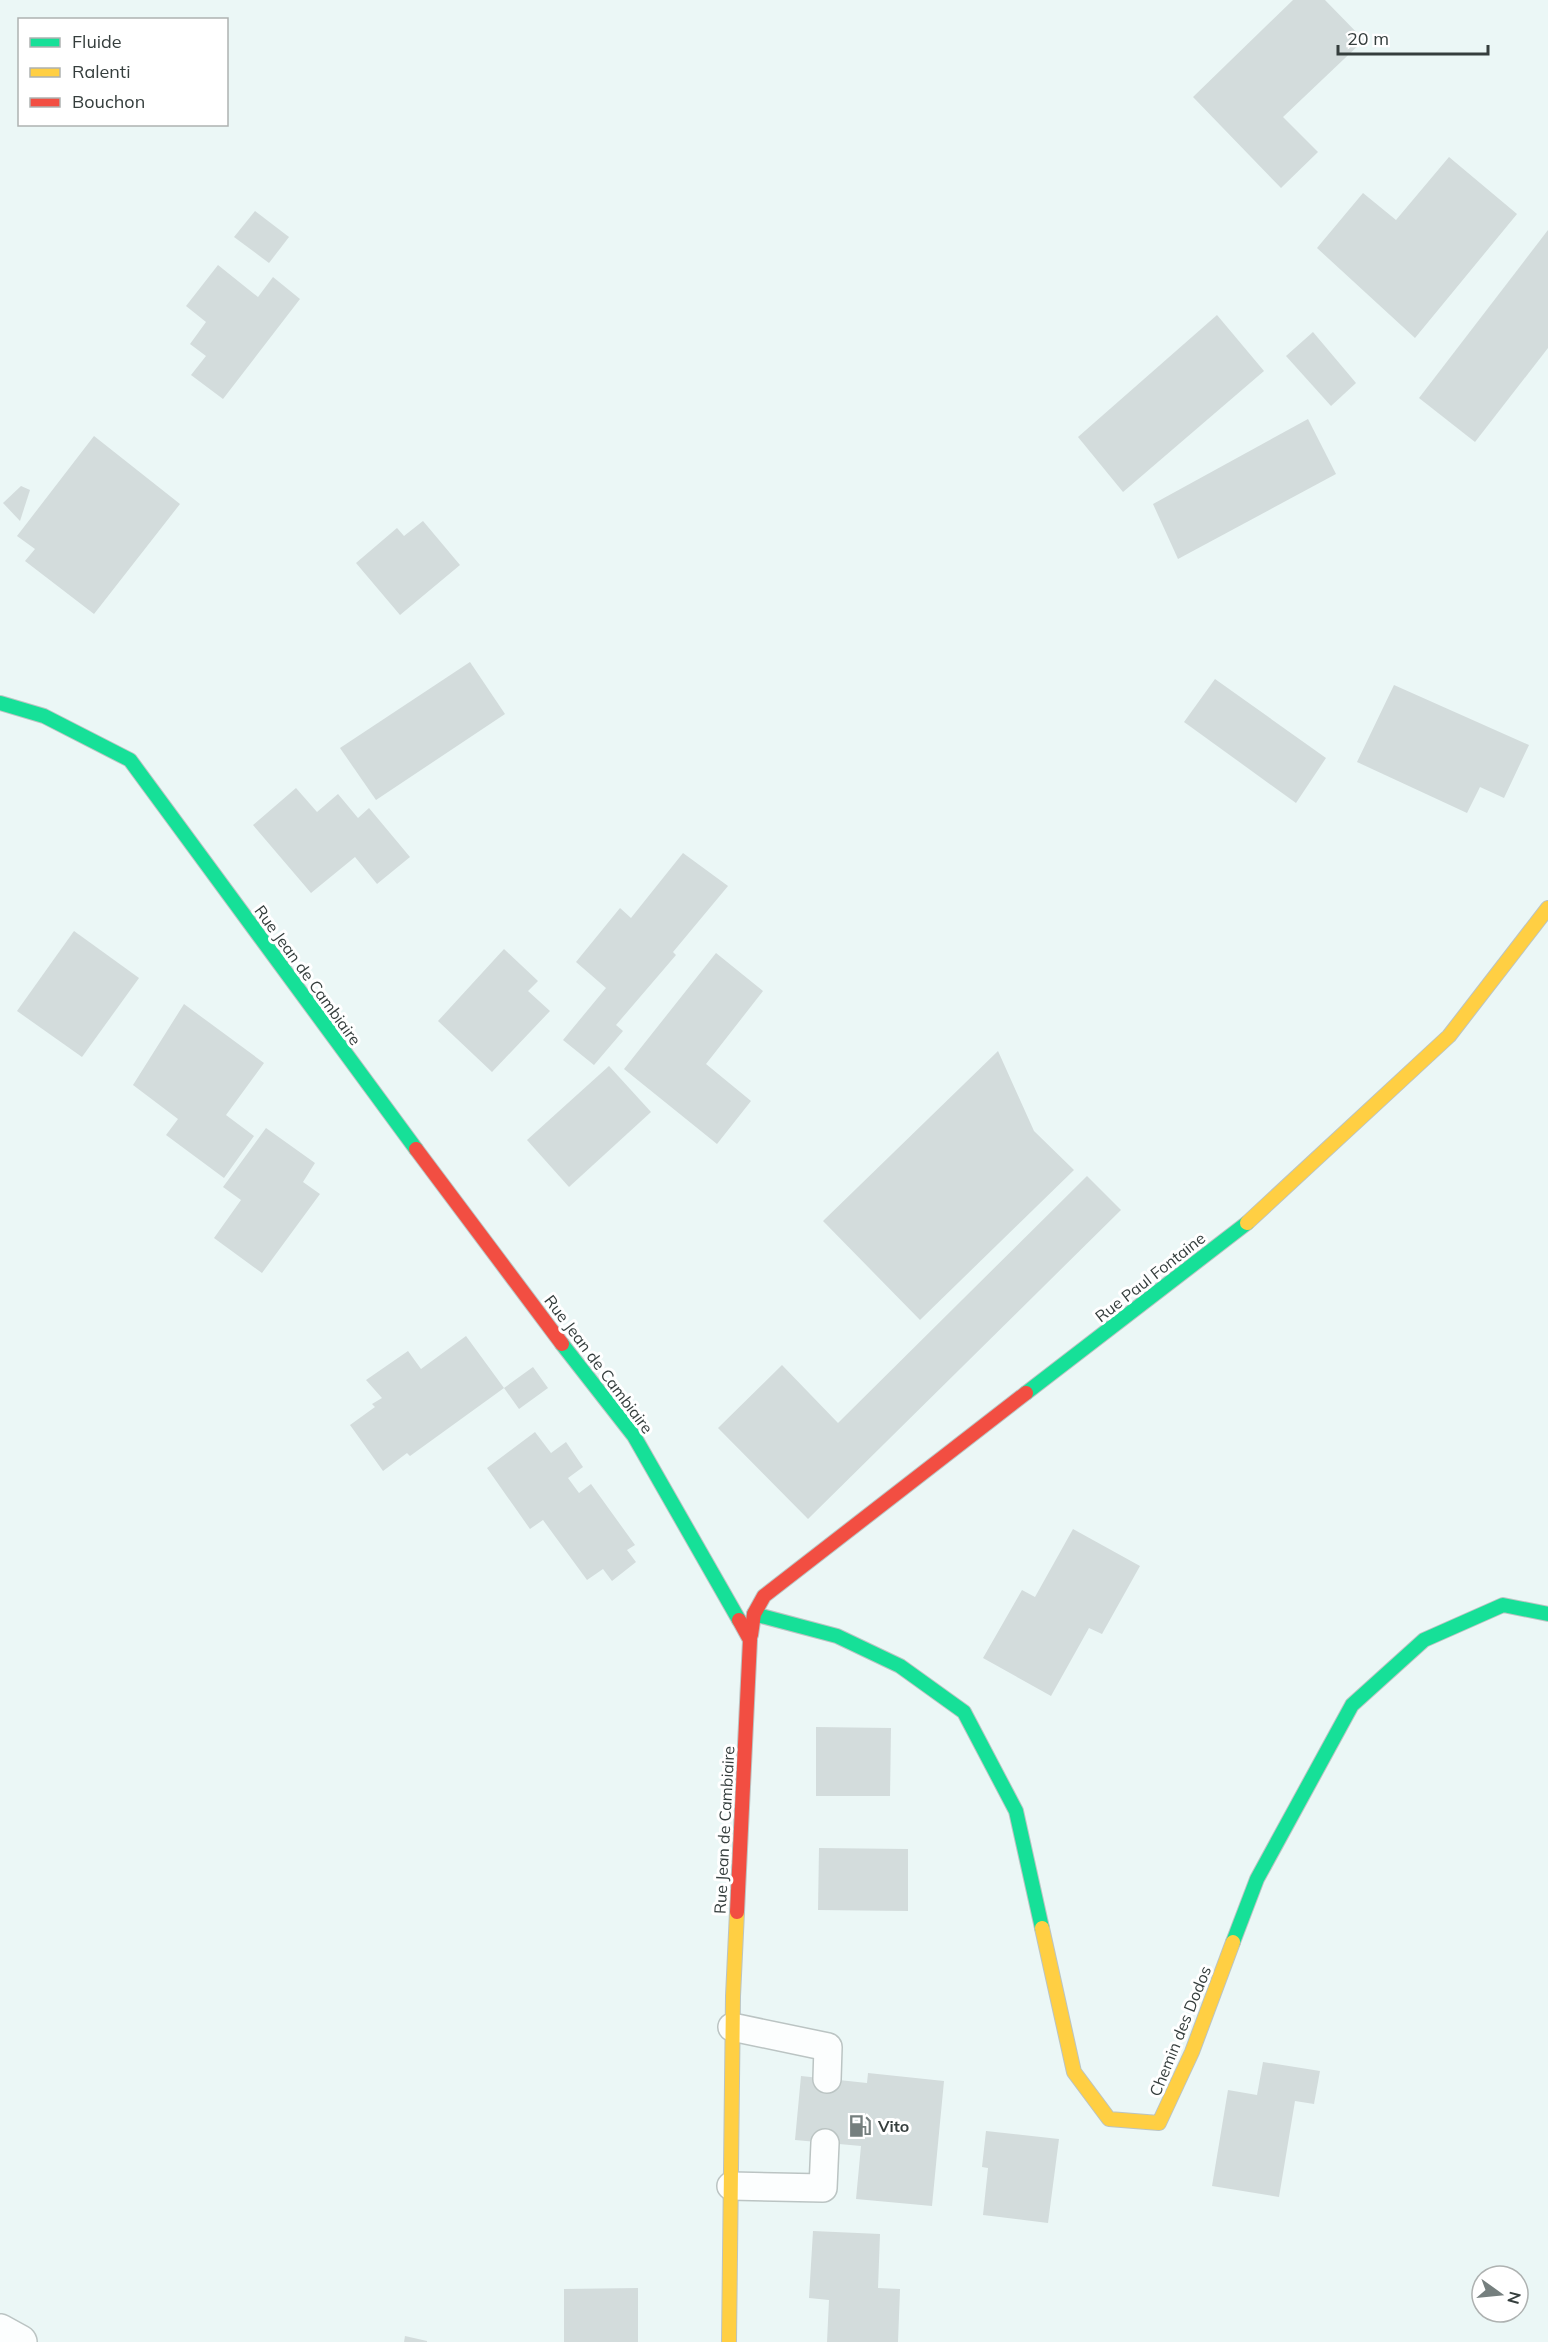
<svg xmlns="http://www.w3.org/2000/svg" width="1548" height="2342" font-family="Mulish,sans-serif">
<style>
.building{fill:#d3dcdc}
.lines{fill:none;stroke-linecap:round;stroke-linejoin:round}
.lane-casing{stroke:#bbc4c3;stroke-width:30}
.street-casing{stroke:#bbc4c3;stroke-width:36}
.fast-casing{stroke:#bbc4c3;stroke-width:16}
.slow-casing{stroke:#bbc4c3;stroke-width:16}
.jam-casing{stroke:#bbc4c3;stroke-width:16}
.lane{stroke:#fcfefe;stroke-width:27}
.street{stroke:#fcfefe;stroke-width:33}
.fast{stroke:#16e098;stroke-width:14}
.slow{stroke:#ffcf43;stroke-width:14}
.jam{stroke:#f24e42;stroke-width:14}
.labels{text-anchor:middle;dominant-baseline:central;stroke-width:6;stroke-linejoin:round;paint-order:stroke}
.street-label{font-size:16px;fill:#353e3d;stroke:#fff}
.poi-label{font-size:16px;font-weight:bold;fill:#353e3d;stroke:#fff;text-anchor:start}
</style>
<rect width="100%" height="100%" fill="#ebf7f6"/>
<g class="building">
<path d="M 1293,0 L 1325,0 L 1364,40 L 1283,117 L 1318,152 L 1281,188 L 1193,97 Z"/>
<path d="M 1449,157 L 1517,214 L 1415,338 L 1317,248 L 1363,193 L 1396,220 Z"/>
<path d="M 255,211 L 289,237 L 269,263 L 234,237 Z"/>
<path d="M 1548,230 L 1548,348 L 1475,442 L 1419,398 Z"/>
<path d="M 218,265 L 258,297 L 273,277 L 300,299 L 223,399 L 191,375 L 206,356 L 190,344 L 206,322 L 186,306 Z"/>
<path d="M 1217,315 L 1264,371 L 1123,492 L 1078,437 Z"/>
<path d="M 1313,332 L 1356,383 L 1331,406 L 1286,356 Z"/>
<path d="M 1308,419 L 1336,474 L 1178,559 L 1153,504 Z"/>
<path d="M 94,436 L 180,504 L 94,614 L 25,561 L 35,549 L 17,536 Z"/>
<path d="M 21,486 L 30,490 L 20,521 L 3,503 Z"/>
<path d="M 423,521 L 460,565 L 400,615 L 356,563 L 397,528 L 404,536 Z"/>
<path d="M 470,662 L 505,714 L 376,800 L 340,748 Z"/>
<path d="M 1215,679 L 1326,758 L 1296,803 L 1184,722 Z"/>
<path d="M 1394,685 L 1529,745 L 1504,798 L 1480,787 L 1467,813 L 1357,762 Z"/>
<path d="M 296,788 L 317,812 L 338,794 L 358,818 L 369,808 L 410,857 L 377,884 L 355,857 L 311,893 L 253,825 Z"/>
<path d="M 683,853 L 728,886 L 673,952 L 676,955 L 616,1025 L 623,1031 L 594,1065 L 563,1040 L 606,988 L 576,962 L 620,908 L 631,918 Z"/>
<path d="M 74,931 L 139,978 L 82,1057 L 17,1011 Z"/>
<path d="M 504,949 L 538,981 L 528,991 L 550,1011 L 492,1072 L 438,1021 Z"/>
<path d="M 716,953 L 763,991 L 706,1064 L 751,1101 L 717,1144 L 624,1069 Z"/>
<path d="M 184,1004 L 264,1063 L 226,1115 L 254,1136 L 224,1178 L 166,1135 L 178,1119 L 133,1085 Z"/>
<path d="M 998,1051 L 1034,1131 L 1074,1170 L 920,1320 L 823,1221 Z"/>
<path d="M 609,1066 L 651,1112 L 569,1187 L 527,1140 Z"/>
<path d="M 266,1128 L 315,1163 L 303,1182 L 320,1194 L 262,1273 L 214,1238 L 241,1200 L 223,1187 Z"/>
<path d="M 1087,1176 L 1121,1210 L 808,1519 L 718,1428 L 782,1365 L 838,1423 Z"/>
<path d="M 466,1336 L 504,1388 L 533,1367 L 548,1388 L 519,1409 L 504,1388 L 410,1456 L 407,1453 L 383,1471 L 350,1425 L 375,1407 L 372,1404 L 382,1398 L 366,1380 L 408,1351 L 421,1369 Z"/>
<path d="M 535,1432 L 551,1453 L 566,1442 L 583,1467 L 568,1478 L 579,1493 L 591,1484 L 635,1545 L 627,1550 L 636,1562 L 612,1581 L 603,1569 L 587,1580 L 543,1520 L 530,1529 L 487,1468 Z"/>
<path d="M 1073,1529 L 1140,1566 L 1102,1634 L 1089,1628 L 1051,1696 L 983,1658 L 1022,1590 L 1035,1597 Z"/>
<path d="M 816,1727 L 891,1728 L 890,1796 L 816,1796 Z"/>
<path d="M 819,1848 L 908,1849 L 908,1911 L 818,1910 Z"/>
<path d="M 1263,2062 L 1320,2071 L 1314,2104 L 1295,2101 L 1279,2197 L 1212,2186 L 1228,2090 L 1257,2095 Z"/>
<path d="M 868,2073 L 944,2081 L 932,2206 L 856,2199 L 861,2146 L 795,2140 L 801,2076 L 867,2083 Z"/>
<path d="M 986,2131 L 1059,2139 L 1048,2223 L 983,2215 L 988,2168 L 982,2167 Z"/>
<path d="M 813,2231 L 880,2234 L 878,2288 L 900,2289 L 898,2342 L 827,2342 L 829,2300 L 809,2298 Z"/>
<path d="M 638,2288 L 638,2342 L 564,2342 L 564,2289 Z"/>
<path d="M 405,2336 L 427,2341 L 427,2342 L 404,2342 Z"/>
</g>
<g class="lines">
<g class="lane-casing">
<g id="lane">
<path d="M 732,2027 L 828,2047 L 827,2079"/>
<path d="M 731,2186 L 823,2188 L 825,2143"/>
</g>
</g>
<g class="street-casing">
<path id="street" d="M 0,2331 L 20,2342"/>
</g>
<g class="fast-casing">
<g id="fast">
<path d="M 0,703 L 44,716 L 130,760 L 416,1149"/>
<path d="M 562,1344 L 634,1436 L 739,1620"/>
<path d="M 1026,1393 L 1247,1223"/>
<path d="M 754,1614 L 837,1636 L 900,1666 L 964,1712 L 1016,1811 L 1042,1928"/>
<path d="M 1233,1942 L 1257,1879 L 1352,1705 L 1424,1640 L 1503,1605 L 1548,1614"/>
</g>
</g>
<g class="slow-casing">
<g id="slow">
<path d="M 1247,1223 L 1449,1036 L 1548,908"/>
<path d="M 1042,1928 L 1074,2072 L 1109,2119 L 1159,2123 L 1192,2052 L 1233,1942"/>
<path d="M 729,2342 L 733,1996 L 737,1912"/>
</g>
</g>
<g class="jam-casing">
<g id="jam">
<path d="M 416,1149 L 562,1344"/>
<path d="M 751,1635 L 754,1614 L 764,1596 L 1026,1393"/>
<path d="M 737,1912 L 750,1640 L 739,1620"/>
</g>
</g>
<use href="#lane" class="lane"/>
<use href="#street" class="street"/>
<use href="#fast" class="fast"/>
<use href="#slow" class="slow"/>
<use href="#jam" class="jam"/>
</g>
<defs>
<g id="fuel-bare" transform="scale(1.8)"><path d="M-5.5-6h7V0h2V4h1.3V-2.5L3-4.5l.8-.8L6-3V5H2.5V1h-1V6h-7ZM-4.2-4.7v3.2H.2V-4.7Z" fill="#757f7e" stroke="#fff" stroke-width="2.5" paint-order="stroke"/></g>
</defs>
<g fill-rule="evenodd">
<use href="#fuel-bare" x="860" y="2126"/>
</g>
<g class="labels">
<g class="street-label">
<text transform="translate(308 975) rotate(54)">Rue Jean de Cambiaire</text>
<text transform="translate(1150 1277) rotate(-38)">Rue Paul Fontaine</text>
<text transform="translate(599 1364) rotate(53)">Rue Jean de Cambiaire</text>
<text transform="translate(724 1830) rotate(-87)">Rue Jean de Cambiaire</text>
<text transform="translate(1180 2031) rotate(-68)">Chemin des Dodos</text>
</g>
<g class="poi-label">
<text x="878" y="2126">Vito</text>
</g>
</g>
<rect x="18" y="18" width="210" height="108" fill="#ffffff" stroke="#aeb2b1" stroke-width="1.5"/>
<rect x="30" y="38" width="30" height="9" fill="#16e098" stroke="#aeb2b1" stroke-width="1.5"/>
<text x="72" y="48" font-size="18" fill="#353e3d">Fluide</text>
<rect x="30" y="68" width="30" height="9" fill="#ffcf43" stroke="#aeb2b1" stroke-width="1.5"/>
<text x="72" y="78" font-size="18" fill="#353e3d">Ralenti</text>
<rect x="30" y="98" width="30" height="9" fill="#f24e42" stroke="#aeb2b1" stroke-width="1.5"/>
<text x="72" y="108" font-size="18" fill="#353e3d">Bouchon</text>
<g transform="translate(1500 2294) rotate(105)"><circle r="28" fill="#ffffff" stroke="#aeb2b1" stroke-width="1.5"/>
<path d="M0-4.5L10 22L0 15L-10 22Z" fill="#757f7e"/>
<text y="-9" font-size="16" font-weight="bold" text-anchor="middle" fill="#353e3d">N</text>
</g>
<path d="M1338 45v9h150v-9" fill="none" stroke="#353e3d" stroke-width="3"/>
<text x="1347" y="45" font-size="18" fill="#353e3d" stroke="#ffffff" stroke-width="4.5" paint-order="stroke">20 m</text>
</svg>
